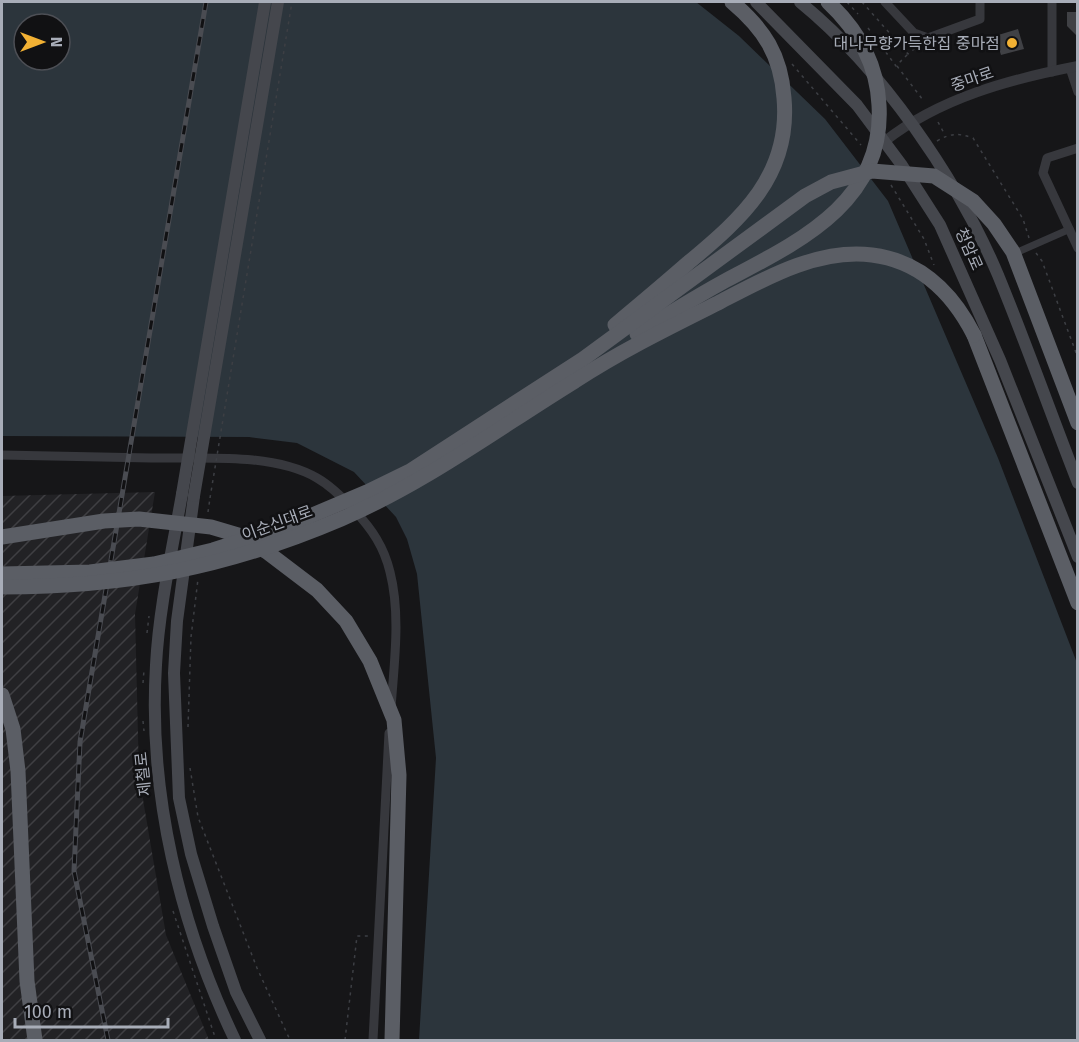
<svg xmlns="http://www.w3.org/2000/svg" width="1079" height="1042" font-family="'Fira Sans','Noto Sans KR',sans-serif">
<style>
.industrial{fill:url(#industrial-furrows)}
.water{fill:#2c353c;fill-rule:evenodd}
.building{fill:#404145}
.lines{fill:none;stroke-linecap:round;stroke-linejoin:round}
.path{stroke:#3d3f44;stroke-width:1.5;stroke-dasharray:3 4.5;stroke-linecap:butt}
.pedestrian{stroke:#37383d;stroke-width:7}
.minor{stroke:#37383d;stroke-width:9}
.tertiary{stroke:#37383d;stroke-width:10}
.secondary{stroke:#45474d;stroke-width:12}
.trunk{stroke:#5b5e65;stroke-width:15}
.rail-casing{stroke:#4a4c52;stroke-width:5}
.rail{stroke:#111113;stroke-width:3;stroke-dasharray:9;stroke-linecap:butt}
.path-bridge{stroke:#3d3f44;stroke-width:1.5;stroke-dasharray:3 4.5;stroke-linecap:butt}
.secondary-bridge{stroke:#45474d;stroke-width:12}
.trunk-bridge{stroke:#5b5e65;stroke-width:15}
.poi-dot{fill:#f2b134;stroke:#111113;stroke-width:2}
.labels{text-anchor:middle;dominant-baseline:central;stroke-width:5;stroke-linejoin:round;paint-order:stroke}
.poi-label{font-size:16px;fill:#a8adb8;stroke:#111113;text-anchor:end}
.street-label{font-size:16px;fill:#a8adb8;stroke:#111113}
</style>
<defs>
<pattern id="industrial-furrows" width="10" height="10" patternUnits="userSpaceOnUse" patternTransform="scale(1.5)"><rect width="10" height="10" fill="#222225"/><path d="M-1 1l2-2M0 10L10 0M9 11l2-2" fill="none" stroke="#3f3f43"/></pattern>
</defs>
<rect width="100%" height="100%" fill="#161618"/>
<path class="industrial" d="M 155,492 L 135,614 L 139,776 L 166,935 L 209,1040 L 2,1040 L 2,496 Z"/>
<path class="water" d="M 2,2 L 696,2 L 739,36 L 825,119 L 888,201 L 998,458 L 1077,663 L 1077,1040 L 419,1040 L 436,758 L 417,574 L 407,539 L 396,517 L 354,472 L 297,443 L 249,437 L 2,436 ZM 24,24 L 60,24 L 60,60 L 24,60 Z"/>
<g class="building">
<path d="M 1067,12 L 1077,12 L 1077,36 L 1067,26 Z"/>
<path d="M 1018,29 L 1024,49 L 1001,55 L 995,36 Z"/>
</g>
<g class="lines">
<g class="path">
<path d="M 847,2 L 858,14"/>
<path d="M 862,2 L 908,54 L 918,46"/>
<path d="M 868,28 L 896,66 L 908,54"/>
<path d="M 792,64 L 861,145"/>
<path d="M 897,66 L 923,100"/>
<path d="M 938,122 L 945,135"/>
<path d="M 937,141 C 950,133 959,133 973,138 L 1023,219 L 1029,238"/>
<path d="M 891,185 L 924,239 L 934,265"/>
<path d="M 1036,253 L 1042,261 L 1078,358"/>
<path d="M 208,512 L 210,498"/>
<path d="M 147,633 L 149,616"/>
<path d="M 143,683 L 144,670"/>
<path d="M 143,721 L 144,731"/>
<path d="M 188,727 L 191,637 L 198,579"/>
<path d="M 190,768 L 198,817 L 257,968 L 290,1040"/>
<path d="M 173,911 L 216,1040"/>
<path d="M 345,1040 L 357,936 L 368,936"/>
</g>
<path class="pedestrian" d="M 1020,251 L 1070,229"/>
<g class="minor">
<path d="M 885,2 L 914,33 L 928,38 L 980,19 L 980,2"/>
<path d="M 1052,2 L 1052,72"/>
<path d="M 1070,68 L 1078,92"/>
<path d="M 1078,148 L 1047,158 L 1043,173 L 1078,248"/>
<path d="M 2,455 C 51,456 101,457 151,458 C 201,459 272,452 317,478 C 331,486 343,498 354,510 C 372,529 384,547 390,572 C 401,615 394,664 391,708"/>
<path d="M 373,1040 L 389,733"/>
</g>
<path class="tertiary" d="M 885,141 C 940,98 1010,79 1078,66"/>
<g class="secondary">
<path d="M 756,2 L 857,105 L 901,164 L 940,225 L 1000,360 L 1078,557"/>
<path d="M 800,2 C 881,68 957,178 998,275 C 1026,343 1051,414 1078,483"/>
<path d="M 182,494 C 172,551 159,608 156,665 C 148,794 180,925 235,1040"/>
<path d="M 194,496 L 177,621 L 174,673 L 179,798 L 191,854 L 213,926 L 236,992 L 260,1040"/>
</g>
<g class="trunk">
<path d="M 974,335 L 1078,603"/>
<path d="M 2,695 L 13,729 L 18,771 L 27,981 L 35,1040"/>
</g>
<g class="rail-casing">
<path id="rail" d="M 108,1040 L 74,871 L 80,742 L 206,2"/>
</g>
<use href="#rail" class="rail"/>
<path class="path-bridge" d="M 210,498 L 292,2"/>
<g class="secondary-bridge">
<path d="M 182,494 L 265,2"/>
<path d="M 194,496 L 278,2"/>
</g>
<g class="trunk-bridge">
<path d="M 615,325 C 639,305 664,284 688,263 C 742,218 791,175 784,98 C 781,55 764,29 732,2"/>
<path d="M 637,334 C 665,316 694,298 723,282 C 796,243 885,203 879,105 C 877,63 858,30 828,2"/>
<path d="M 2,537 L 104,521 L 139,519 L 211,527 L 238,535 L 267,552 L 317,590 L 346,621 L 370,661 L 394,720 L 399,775 L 392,1040"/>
<path d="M 2,574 L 90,572 L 154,564 L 213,550 L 284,527 L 367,492 L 410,471 L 583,359 L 805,196 L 831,182 L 872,171 L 934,176 L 973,201 L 994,224 L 1013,252 L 1078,423"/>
<path d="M 2,587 C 125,587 226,568 341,519 C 425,483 497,429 575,381 C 621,351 670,327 718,303 C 764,279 818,248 872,255 C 921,261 953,294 974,335"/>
</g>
</g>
<circle class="poi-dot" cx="1012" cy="43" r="6"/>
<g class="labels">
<g class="poi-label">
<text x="1000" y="43">대나무향가득한집 중마점</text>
</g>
<g class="street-label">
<text transform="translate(972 79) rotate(-19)">중마로</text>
<text transform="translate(969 249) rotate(66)">청암로</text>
<text transform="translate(277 523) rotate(-20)">이순신대로</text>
<text transform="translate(143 774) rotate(-96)">제철로</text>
</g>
</g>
<rect width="1079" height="1042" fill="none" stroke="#a8adb8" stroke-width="6"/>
<g transform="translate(42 42) rotate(90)"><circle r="28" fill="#111113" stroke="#4d4f55" stroke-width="1.5"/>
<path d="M0-4.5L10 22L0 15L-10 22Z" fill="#f2b134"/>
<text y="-9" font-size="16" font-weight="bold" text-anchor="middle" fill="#a8adb8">N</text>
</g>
<path d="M15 1018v9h153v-9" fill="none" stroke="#a8adb8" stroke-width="3"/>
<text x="24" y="1018" font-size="18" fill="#a8adb8" stroke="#111113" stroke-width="4.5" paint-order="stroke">100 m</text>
</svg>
